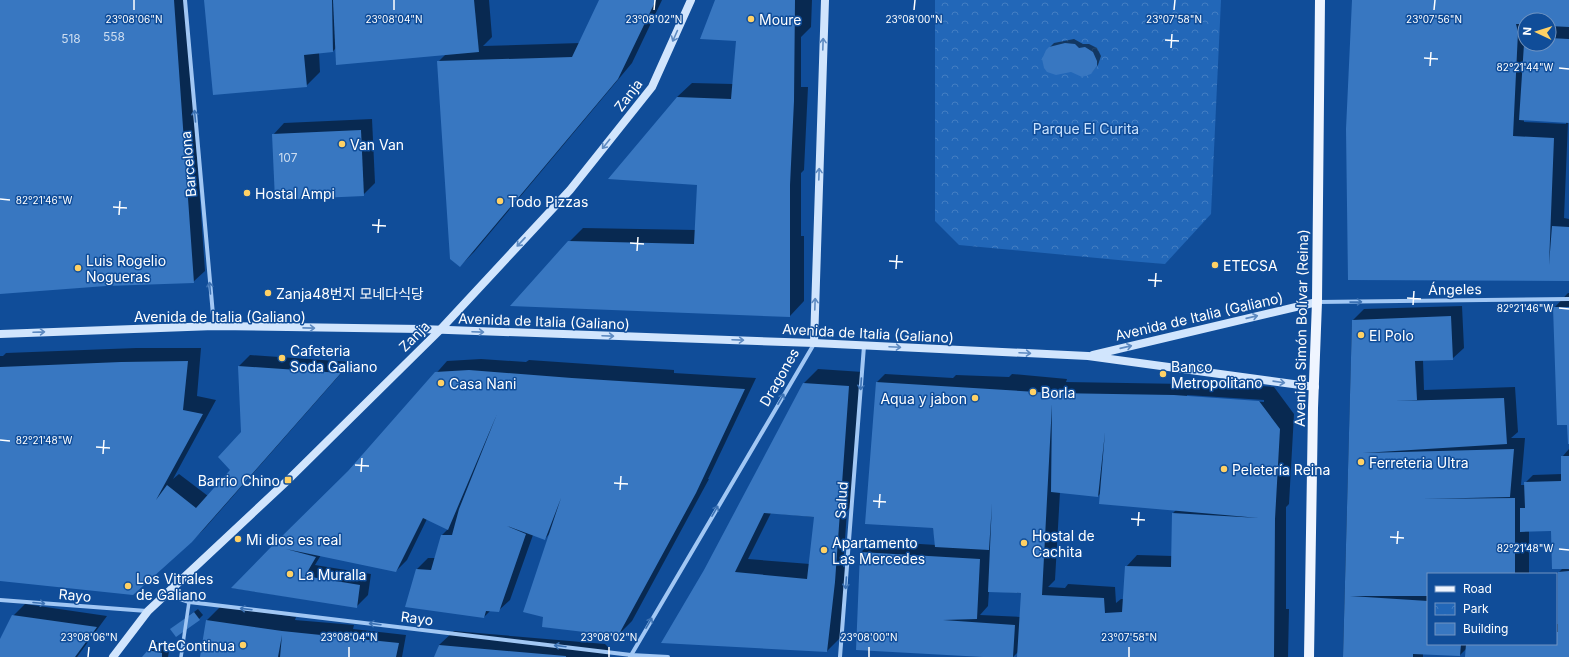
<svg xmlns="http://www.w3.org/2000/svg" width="1569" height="657" font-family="Inter,'Noto Sans KR',sans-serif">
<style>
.park{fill:url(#park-crowns)}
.shadow{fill:#0007;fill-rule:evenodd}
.building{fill:#3877c1;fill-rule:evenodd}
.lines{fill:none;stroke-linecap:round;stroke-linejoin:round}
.pedestrian{stroke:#a1c7f4;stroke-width:3.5}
.minor{stroke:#a1c7f4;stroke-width:4}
.secondary{stroke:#d1e5fd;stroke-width:8}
.primary{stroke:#eff5ff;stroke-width:10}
.oneway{stroke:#5d8ac1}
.oneway2{stroke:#3c72b4}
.ticks{fill:none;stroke:#fff;stroke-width:1.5}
.poi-dot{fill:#ffd165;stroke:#104d99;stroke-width:1.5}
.labels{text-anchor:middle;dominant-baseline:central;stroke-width:3;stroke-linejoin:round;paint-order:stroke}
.number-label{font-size:12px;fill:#cdddf0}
.poi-label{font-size:14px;fill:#fff;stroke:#104d99;text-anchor:start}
.street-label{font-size:14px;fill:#fff;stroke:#104d99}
.park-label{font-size:14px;fill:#c9e2fe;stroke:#104d99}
.ticks-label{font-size:10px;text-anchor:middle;fill:#fff;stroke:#104d99;stroke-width:3;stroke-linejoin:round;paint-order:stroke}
</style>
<defs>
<pattern id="park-crowns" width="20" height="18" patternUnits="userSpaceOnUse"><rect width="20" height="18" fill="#2267b8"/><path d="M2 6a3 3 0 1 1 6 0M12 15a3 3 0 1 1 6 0" fill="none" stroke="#437ec3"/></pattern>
</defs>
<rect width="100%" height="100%" fill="#104d99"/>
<path class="park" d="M 935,0 L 1221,0 L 1211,214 L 1165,264 L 1129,261 L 959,245 L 935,221 Z"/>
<g class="shadow">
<path d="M 0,0 L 186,0 L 205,271 L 193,282 L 61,287 L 0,292 Z"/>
<path d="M 205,0 L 489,0 L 492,37 L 483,46 L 580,43 L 600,0 L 662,0 L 632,63 L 474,252 L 460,266 L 438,62 L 446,54 L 336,48 L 333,51 L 319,52 L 320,72 L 306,86 Z"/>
<path d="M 716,0 L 812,0 L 811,27 L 801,37 L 801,87 L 808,87 L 804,170 L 801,173 L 801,236 L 804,236 L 804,301 L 790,316 L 569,242 L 583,228 L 696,230 L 698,184 L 677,97 L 692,83 L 733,84 L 737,41 Z"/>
<path d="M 1353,0 L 1569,0 L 1569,122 L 1568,122 L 1564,218 L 1569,219 L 1569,280 L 1548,280 ZM 1525,20 L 1549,20 L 1549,44 L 1525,44 ZM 1524,119 L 1566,122 L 1566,124 L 1524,122 Z"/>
<path d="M 1074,39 L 1083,44 L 1089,44 L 1097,48 L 1101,56 L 1098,65 L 1091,73 L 1046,51 L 1054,43 Z"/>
<path d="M 372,119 L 375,183 L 363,195 L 273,135 L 284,123 Z"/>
<path d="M 1568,293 L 1569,293 L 1569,423 L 1554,308 Z"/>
<path d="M 1462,306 L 1464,348 L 1452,359 L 1423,360 L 1424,390 L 1515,387 L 1518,432 L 1511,438 L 1525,438 L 1521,485 L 1525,485 L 1525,483 L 1533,475 L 1562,474 L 1562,457 L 1569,449 L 1569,424 L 1569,657 L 1466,657 L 1467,648 L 1460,655 L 1423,653 L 1423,657 L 1343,657 L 1352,321 L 1364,309 ZM 1552,530 L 1563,568 L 1559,572 L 1559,624 L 1556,624 L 1556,644 L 1428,644 L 1428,574 L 1529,574 L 1529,531 Z"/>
<path d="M 136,348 L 201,348 L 197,396 L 216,400 L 173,479 L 179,474 L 208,496 L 231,470 L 242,433 L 239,366 L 250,355 L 351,362 L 205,528 L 191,542 L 0,580 L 0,356 L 3,356 L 6,353 Z"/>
<path d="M 481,359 L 526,362 L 529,360 L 674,370 L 674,373 L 756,378 L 708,479 L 709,479 L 632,621 L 618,635 L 550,533 L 545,539 L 533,535 L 510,600 L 498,611 L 490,611 L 484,617 L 417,569 L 428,558 L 435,558 L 442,535 L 448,529 L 427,519 L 407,560 L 396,571 L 321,555 L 315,565 L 371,574 L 368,595 L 356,607 L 233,588 L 351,470 L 447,361 Z"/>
<path d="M 818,369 L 863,372 L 853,504 L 847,511 L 843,567 L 848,568 L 841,637 L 827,651 L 705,570 L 804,383 ZM 771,513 L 815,517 L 810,564 L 748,559 Z"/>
<path d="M 885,374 L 953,378 L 956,375 L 1009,377 L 1012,374 L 1067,379 L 1066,382 L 1186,384 L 1189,381 L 1274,387 L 1294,414 L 1289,504 L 1286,507 L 1286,609 L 1289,609 L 1288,657 L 1019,657 L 1019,651 L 1013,657 L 1003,657 L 857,649 L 861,552 L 873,541 L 936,545 L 933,527 L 877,382 ZM 1187,395 L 1264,400 L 1264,402 L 1187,397 ZM 1060,492 L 1098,496 L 1101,493 L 1177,509 L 1173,513 L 1173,556 L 1137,555 L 1126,567 L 1124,599 L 1121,599 L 1116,603 L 1115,587 L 1068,584 L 1065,588 L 1048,587 L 1055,580 ZM 989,591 L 1022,593 L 1021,617 L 980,615 L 988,606 Z"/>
<path d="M 25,604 L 107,616 L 77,657 L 0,657 L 0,641 L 13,616 Z"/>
<path d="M 221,606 L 296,617 L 295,620 L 354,625 L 353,629 L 406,635 L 402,657 L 201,657 L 207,620 Z"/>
<path d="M 198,609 L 203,615 L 199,619 L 171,629 Z"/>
<path d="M 454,631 L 605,644 L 610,649 L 608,657 L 435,657 L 439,645 Z"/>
<path d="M 156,642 L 170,645 L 168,657 L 144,657 Z"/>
</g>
<g class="building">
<path d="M 0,0 L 174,0 L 194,283 L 106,286 L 0,294 Z"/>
<path d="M 204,0 L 332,0 L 333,52 L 304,55 L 307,87 L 213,95 Z"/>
<path d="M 333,0 L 474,0 L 479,52 L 336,65 Z"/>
<path d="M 599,0 L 656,0 L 618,79 L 460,267 L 450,259 L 437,61 L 572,57 Z"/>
<path d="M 715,0 L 795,0 L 794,101 L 790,185 L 790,317 L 510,306 L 568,241 L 694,244 L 697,185 L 608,179 L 677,97 L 731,99 L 736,41 L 700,39 Z"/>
<path d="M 1352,0 L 1569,0 L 1569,27 L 1549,26 L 1549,20 L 1525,20 L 1525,24 L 1516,24 L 1518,32 L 1513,136 L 1554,138 L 1549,265 L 1552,226 L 1569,227 L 1569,281 L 1348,280 L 1346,129 Z"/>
<path d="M 1549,38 L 1569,39 L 1569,123 L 1519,120 L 1524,44 L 1549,44 Z"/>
<path d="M 1065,43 L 1075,44 L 1079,48 L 1085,47 L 1093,52 L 1097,61 L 1097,66 L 1091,74 L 1082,77 L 1071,72 L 1056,75 L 1047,72 L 1044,68 L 1042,59 L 1046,50 L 1049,47 Z"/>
<path d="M 361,130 L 364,196 L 275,200 L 272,134 Z"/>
<path d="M 1553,307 L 1569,307 L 1569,444 L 1568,444 L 1567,425 L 1557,425 Z"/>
<path d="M 1451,316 L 1453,360 L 1415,361 L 1417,400 L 1395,401 L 1504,398 L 1507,444 L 1363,453 L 1514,449 L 1510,497 L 1422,499 L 1515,498 L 1515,574 L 1428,574 L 1428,596 L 1350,596 L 1428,601 L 1428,644 L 1461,644 L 1460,656 L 1413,654 L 1413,657 L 1343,657 L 1352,320 Z"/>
<path d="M 188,361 L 183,410 L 203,414 L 156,500 L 167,485 L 196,508 L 230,470 L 218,457 L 241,432 L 238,366 L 341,373 L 192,542 L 133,595 L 0,581 L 0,367 L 121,362 Z"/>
<path d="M 469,370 L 572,378 L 745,389 L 696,493 L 618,636 L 542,627 L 543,617 L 523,612 L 561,498 L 545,540 L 507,526 L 526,534 L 499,612 L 486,611 L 484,618 L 405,607 L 416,569 L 431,570 L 441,535 L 452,535 L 459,509 L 497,414 L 448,530 L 423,518 L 396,572 L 286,549 L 316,557 L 305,576 L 360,585 L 357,608 L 231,588 L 272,546 L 348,471 L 435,372 Z"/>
<path d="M 876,382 L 1053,393 L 1174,395 L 1259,401 L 1280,429 L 1275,519 L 1274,657 L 1017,657 L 1021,593 L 988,592 L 992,503 L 989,550 L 935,547 L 933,528 L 865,524 ZM 1052,404 L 1051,492 L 1098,497 L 1105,432 L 1099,504 L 1259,518 L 1172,513 L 1171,567 L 1125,566 L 1122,612 L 1105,613 L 1104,598 L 1042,595 Z"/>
<path d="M 803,383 L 849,386 L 835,582 L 827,652 L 661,643 L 704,570 ZM 764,513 L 814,517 L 807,579 L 735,572 Z"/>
<path d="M 1561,456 L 1569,456 L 1569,569 L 1552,569 L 1551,531 L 1520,532 L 1520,508 L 1525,508 L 1524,482 L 1561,481 Z"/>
<path d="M 860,552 L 980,559 L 977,619 L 943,620 L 1015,625 L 1013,657 L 983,657 L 856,650 Z"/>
<path d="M 1569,571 L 1569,657 L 1465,657 L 1466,644 L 1556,644 L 1556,632 L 1558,632 L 1558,572 Z"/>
<path d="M 194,612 L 200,620 L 176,637 L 170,629 Z"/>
<path d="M 12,615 L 97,627 L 75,657 L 0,657 L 0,639 Z"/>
<path d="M 206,620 L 282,631 L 399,643 L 396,657 L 280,657 L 282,635 L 278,657 L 200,657 Z"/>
<path d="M 439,645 L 566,656 L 566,657 L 434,657 Z"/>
<path d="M 148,650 L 162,653 L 162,657 L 142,657 Z"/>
</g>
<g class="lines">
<path class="pedestrian" d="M 181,657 L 189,602"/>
<g class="minor">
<path d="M 185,0 L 214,326"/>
<path d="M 1317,302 L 1569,299"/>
<path d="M 165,594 L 189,602 L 631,655 L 668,657"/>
<path d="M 0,600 L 147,611"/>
<path d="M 630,657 L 814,344"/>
<path d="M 840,657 L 864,346"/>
</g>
<g class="secondary">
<path d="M 0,334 L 214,326 L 421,329 L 814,343 L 1088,356 L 1315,387"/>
<path d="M 814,343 L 825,0"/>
<path d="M 1093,355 L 1317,302"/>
<path d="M 113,657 L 148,611 L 288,480 L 439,331 L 570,190 L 652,87 L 691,0"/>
</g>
<path class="primary" d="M 1309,657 L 1313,408 L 1317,302 L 1320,0"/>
</g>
<defs><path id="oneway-shaft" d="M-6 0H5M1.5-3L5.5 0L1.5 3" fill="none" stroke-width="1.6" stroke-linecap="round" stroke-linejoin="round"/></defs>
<g class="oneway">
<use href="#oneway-shaft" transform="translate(675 36) rotate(114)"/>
<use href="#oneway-shaft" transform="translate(823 44) rotate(-88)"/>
<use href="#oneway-shaft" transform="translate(606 144) rotate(129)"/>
<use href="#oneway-shaft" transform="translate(819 174) rotate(-88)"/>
<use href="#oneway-shaft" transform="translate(521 242) rotate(133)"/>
<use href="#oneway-shaft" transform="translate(815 304) rotate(-88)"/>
<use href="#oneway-shaft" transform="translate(1252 317) rotate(-13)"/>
<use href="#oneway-shaft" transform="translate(309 328) rotate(1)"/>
<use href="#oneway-shaft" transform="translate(39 332) rotate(-2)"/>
<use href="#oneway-shaft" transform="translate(478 332) rotate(2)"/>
<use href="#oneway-shaft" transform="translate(608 336) rotate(2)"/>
<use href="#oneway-shaft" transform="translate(738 340) rotate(2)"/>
<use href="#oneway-shaft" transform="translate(895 347) rotate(3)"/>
<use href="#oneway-shaft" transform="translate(1126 347) rotate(-13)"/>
<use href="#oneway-shaft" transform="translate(1025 353) rotate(3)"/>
<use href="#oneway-shaft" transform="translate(1279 382) rotate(8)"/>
</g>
<g class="oneway2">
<use href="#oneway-shaft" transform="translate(195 116) rotate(-95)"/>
<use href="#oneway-shaft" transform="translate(210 288) rotate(-95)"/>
<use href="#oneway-shaft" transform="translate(1356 302) rotate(-1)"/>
<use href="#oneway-shaft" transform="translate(861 384) rotate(94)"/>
<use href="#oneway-shaft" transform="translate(781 399) rotate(-60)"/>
<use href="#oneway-shaft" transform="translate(715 511) rotate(-60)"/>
<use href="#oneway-shaft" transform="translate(846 583) rotate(94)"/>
<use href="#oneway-shaft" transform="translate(39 603) rotate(5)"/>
<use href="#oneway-shaft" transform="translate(246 609) rotate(-173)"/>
<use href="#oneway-shaft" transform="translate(649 623) rotate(-60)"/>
<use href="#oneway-shaft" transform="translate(375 624) rotate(-173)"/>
<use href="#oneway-shaft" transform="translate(560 646) rotate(-173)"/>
</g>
<path class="ticks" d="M 134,10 L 134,0M 394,10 L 394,0M 654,10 L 655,0M 914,10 L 915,0M 1174,10 L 1175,0M 1434,10 L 1435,0M 1165,40 L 1179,41M 1171,48 L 1172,34M 1424,58 L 1438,59M 1430,66 L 1431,52M 1559,68 L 1569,69M 0,199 L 10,200M 113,207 L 127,208M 119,215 L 120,201M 372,225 L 386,226M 378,233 L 379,219M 630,243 L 644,244M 637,251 L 638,237M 889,261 L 903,262M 896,269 L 897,255M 1148,280 L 1162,281M 1155,287 L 1156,273M 1407,298 L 1421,299M 1413,305 L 1414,291M 1559,308 L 1569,309M 0,440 L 10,441M 96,447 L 110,448M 103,454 L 104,440M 355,465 L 369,466M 361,472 L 362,458M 614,483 L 628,484M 620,490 L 621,476M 873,501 L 886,502M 879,508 L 880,494M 1131,519 L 1145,520M 1138,526 L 1139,512M 1390,537 L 1404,538M 1397,544 L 1398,531M 1559,549 L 1569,550M 88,657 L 89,647M 349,657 L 349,647M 609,657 L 609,647M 869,657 L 869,647M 1129,657 L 1129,647"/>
<g class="poi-dot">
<circle cx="751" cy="19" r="4"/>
<circle cx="342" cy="144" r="4"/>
<circle cx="247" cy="193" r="4"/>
<circle cx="500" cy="201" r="4"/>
<circle cx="1215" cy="265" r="4"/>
<circle cx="78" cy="268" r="4"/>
<circle cx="268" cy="293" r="4"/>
<circle cx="1361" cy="335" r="4"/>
<circle cx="282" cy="358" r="4"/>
<circle cx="1163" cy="374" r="4"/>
<circle cx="441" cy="383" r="4"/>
<circle cx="1033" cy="392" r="4"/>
<circle cx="975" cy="398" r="4"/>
<circle cx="1361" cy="462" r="4"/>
<circle cx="1224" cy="469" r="4"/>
<rect x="284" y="476" width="8" height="8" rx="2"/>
<circle cx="238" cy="539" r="4"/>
<circle cx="1024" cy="543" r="4"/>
<circle cx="824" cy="550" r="4"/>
<circle cx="290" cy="574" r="4"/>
<circle cx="128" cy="586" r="4"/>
<circle cx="243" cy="645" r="4"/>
</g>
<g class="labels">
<g class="number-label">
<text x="114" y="36">558</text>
<text x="71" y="38">518</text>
<text x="288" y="157">107</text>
</g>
<g class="poi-label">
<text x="759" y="19">Moure</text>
<text x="350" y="144">Van Van</text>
<text x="255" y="193">Hostal Ampi</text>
<text x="508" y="201">Todo Pizzas</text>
<text x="86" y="260">Luis Rogelio<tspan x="86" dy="16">Nogueras</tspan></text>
<text x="1223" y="265">ETECSA</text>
<text x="276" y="293">Zanja48번지 모네다식당</text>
<text x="1369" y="335">El Polo</text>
<text x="290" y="350">Cafeteria<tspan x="290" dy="16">Soda Galiano</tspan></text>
<text x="1171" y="366">Banco<tspan x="1171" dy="16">Metropolitano</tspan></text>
<text x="449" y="383">Casa Nani</text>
<text x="1041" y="392">Borla</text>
<text x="967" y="398" text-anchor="end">Aqua y jabon</text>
<text x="1369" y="462">Ferreteria Ultra</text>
<text x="1232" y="469">Peletería Reina</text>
<text x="280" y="480" text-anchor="end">Barrio Chino</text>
<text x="1032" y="535">Hostal de<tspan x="1032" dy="16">Cachita</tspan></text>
<text x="246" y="539">Mi dios es real</text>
<text x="832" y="542">Apartamento<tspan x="832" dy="16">Las Mercedes</tspan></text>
<text x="298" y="574">La Muralla</text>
<text x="136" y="578">Los Vitrales<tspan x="136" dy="16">de Galiano</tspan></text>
<text x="235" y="645" text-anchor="end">ArteContinua</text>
</g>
<g class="street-label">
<text transform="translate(628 95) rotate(-53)">Zanja</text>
<text transform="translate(188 164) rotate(-95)">Barcelona</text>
<text transform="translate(1455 289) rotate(-1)">Ángeles</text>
<text x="220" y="316">Avenida de Italia (Galiano)</text>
<text transform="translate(1199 316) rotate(-13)">Avenida de Italia (Galiano)</text>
<text transform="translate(544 321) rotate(2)">Avenida de Italia (Galiano)</text>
<text transform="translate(1301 328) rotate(-89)">Avenida Simón Bolívar (Reina)</text>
<text transform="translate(868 333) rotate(3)">Avenida de Italia (Galiano)</text>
<text transform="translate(414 336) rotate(-45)">Zanja</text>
<text transform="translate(779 377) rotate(-60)">Dragones</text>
<text transform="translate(841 500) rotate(-86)">Salud</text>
<text transform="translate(75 595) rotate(5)">Rayo</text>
<text transform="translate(417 618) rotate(7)">Rayo</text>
</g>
<g class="park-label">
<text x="1086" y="128">Parque El Curita</text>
</g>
</g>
<g class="ticks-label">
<text x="134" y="23">23°08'06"N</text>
<text x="394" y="23">23°08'04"N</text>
<text x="654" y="23">23°08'02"N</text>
<text x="914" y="23">23°08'00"N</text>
<text x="1174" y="23">23°07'58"N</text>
<text x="1434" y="23">23°07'56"N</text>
<text x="1525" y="71">82°21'44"W</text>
<text x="44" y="204">82°21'46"W</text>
<text x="1525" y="312">82°21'46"W</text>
<text x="44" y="444">82°21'48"W</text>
<text x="1525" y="552">82°21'48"W</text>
<text x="89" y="641">23°08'06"N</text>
<text x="349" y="641">23°08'04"N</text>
<text x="609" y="641">23°08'02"N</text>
<text x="869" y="641">23°08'00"N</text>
<text x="1129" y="641">23°07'58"N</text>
</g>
<rect x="1427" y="573" width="130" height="72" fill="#104d99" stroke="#7094c2"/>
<rect x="1435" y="586" width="20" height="6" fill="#eff5ff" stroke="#7094c2"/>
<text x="1463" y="593" font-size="12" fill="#ffffff">Road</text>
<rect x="1435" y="603" width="20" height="12" fill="url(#park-crowns)" stroke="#7094c2"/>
<text x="1463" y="613" font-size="12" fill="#ffffff">Park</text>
<rect x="1435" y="623" width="20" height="12" fill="#3877c1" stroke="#7094c2"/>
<text x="1463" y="633" font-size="12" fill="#ffffff">Building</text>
<g transform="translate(1537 32) rotate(274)"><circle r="19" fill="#104d99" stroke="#7094c2"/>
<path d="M0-3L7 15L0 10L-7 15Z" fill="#ffd165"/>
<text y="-6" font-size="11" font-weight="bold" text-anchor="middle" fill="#ffffff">N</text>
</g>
</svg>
